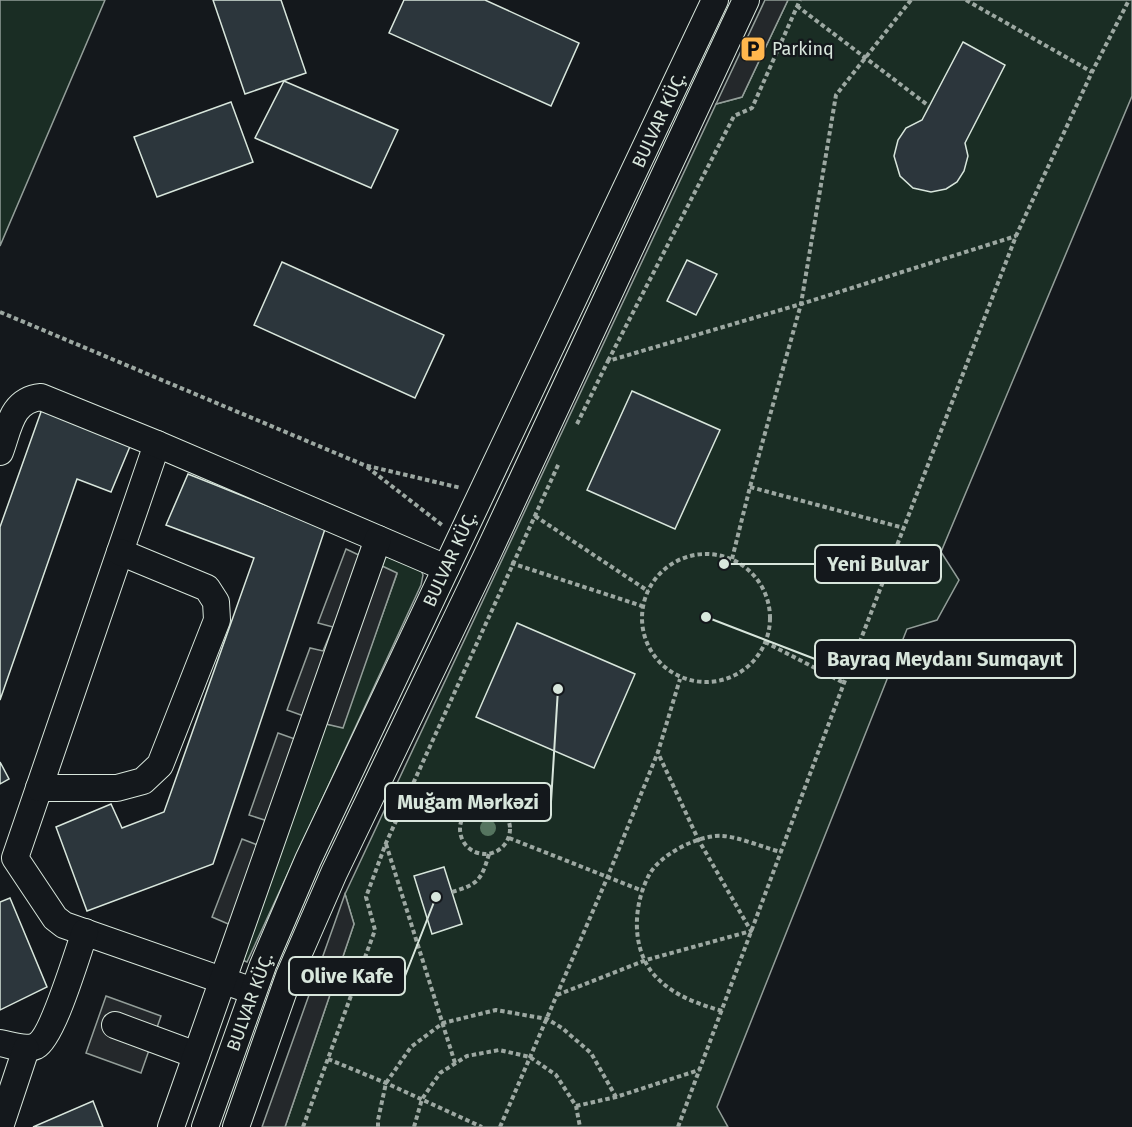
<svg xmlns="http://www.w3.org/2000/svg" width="1132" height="1127" font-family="'Fira Sans',sans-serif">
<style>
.green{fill:#1a2d24;stroke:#939e99;stroke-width:1.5}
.parking{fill:#24282b;stroke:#939e99;stroke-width:1.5}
.building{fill:#2c363c;stroke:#d8e6dc;stroke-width:1.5}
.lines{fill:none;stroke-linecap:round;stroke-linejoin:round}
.minor-casing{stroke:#d8e6dc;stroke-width:28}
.path{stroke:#9da8a2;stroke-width:4;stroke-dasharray:4.5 3;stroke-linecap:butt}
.minor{stroke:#14181c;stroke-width:26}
.tree{fill:#55745f}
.labels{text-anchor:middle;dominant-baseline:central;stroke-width:4.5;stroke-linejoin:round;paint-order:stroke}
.poi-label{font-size:18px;fill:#d8e6dc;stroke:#14181c;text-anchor:start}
.street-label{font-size:18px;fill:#d8e6dc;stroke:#14181c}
.leader{fill:none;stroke:#d8e6dc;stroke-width:2}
.callout-dot{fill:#d8e6dc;stroke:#14181c;stroke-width:2}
.callout{fill:#14181c;stroke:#d8e6dc;stroke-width:2}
.callout-label{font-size:20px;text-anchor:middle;font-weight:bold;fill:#d8e6dc}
</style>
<rect width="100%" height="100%" fill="#14181c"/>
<g class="green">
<path d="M 0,0 L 105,0 L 0,246 Z"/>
<path d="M 788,0 L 1132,0 L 1132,96 L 941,552 L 959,580 L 937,620 L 907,629 L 717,1107 L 728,1127 L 285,1127 L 354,924 L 345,894 L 716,104 L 742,97 Z"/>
<path d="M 396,555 L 418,563 L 423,575 L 421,585 L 247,962 L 240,959 L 326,724 L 342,727 L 397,574 L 380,566 L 386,557 Z"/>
</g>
<g class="parking">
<path d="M 765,0 L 788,0 L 742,97 L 716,104 Z"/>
<path d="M 346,549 L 397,573 L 343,728 L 326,724 L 287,710 L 310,648 L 323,651 L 333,627 L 318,623 Z"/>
<path d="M 278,733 L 306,743 L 277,824 L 249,815 Z"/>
<path d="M 242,839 L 268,849 L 240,929 L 212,917 Z"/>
<path d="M 345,894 L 354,924 L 285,1127 L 262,1127 Z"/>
<path d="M 106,996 L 161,1016 L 141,1073 L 86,1053 Z"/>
</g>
<g class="building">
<path d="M 213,0 L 281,0 L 306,73 L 245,94 Z"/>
<path d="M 404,0 L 485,0 L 579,43 L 551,106 L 389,33 Z"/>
<path d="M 963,42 L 1005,65 L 965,143 L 968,156 L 964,171 L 957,182 L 946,189 L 931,192 L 913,188 L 900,176 L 894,156 L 898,140 L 906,128 L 922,120 Z"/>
<path d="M 284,81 L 398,130 L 371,188 L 255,138 Z"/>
<path d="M 231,102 L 253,162 L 157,197 L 134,137 Z"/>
<path d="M 687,260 L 717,274 L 696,315 L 667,301 Z"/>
<path d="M 282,262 L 444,335 L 415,398 L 254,325 Z"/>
<path d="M 632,391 L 720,430 L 675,529 L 587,490 Z"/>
<path d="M 42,409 L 131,444 L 111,492 L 77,479 L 0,700 L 0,527 Z"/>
<path d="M 188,474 L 325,529 L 213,864 L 87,911 L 56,827 L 111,804 L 122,828 L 164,812 L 254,558 L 166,525 Z"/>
<path d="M 517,623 L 635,674 L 594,768 L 476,717 Z"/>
<path d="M 0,762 L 9,779 L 0,784 Z"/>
<path d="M 444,867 L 462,924 L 432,934 L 414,876 Z"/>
<path d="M 10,898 L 47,987 L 0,1010 L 0,902 Z"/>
<path d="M 93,1101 L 103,1127 L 33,1127 Z"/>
</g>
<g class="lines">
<g class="minor-casing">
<g id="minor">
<path d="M 157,444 L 15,858 L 55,918 L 64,925 L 253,991"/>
<path d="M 0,452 C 9,428 11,400 41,397 L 157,444 L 446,568"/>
<path d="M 39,788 L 117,788 L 143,781 L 160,765 L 217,620 L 216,602 L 207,588 L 120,552"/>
<path d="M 115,1025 L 196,1055"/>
<path d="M 0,1043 C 11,1045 25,1051 36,1046 C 53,1037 77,954 85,932"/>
<path d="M 0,1127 L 26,1049"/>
<path d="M 171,1127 L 378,539"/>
<path d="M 205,1127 L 263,965 L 308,860 L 715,0"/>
<path d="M 236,1127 L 289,976 L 334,873 L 488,553 L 746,0"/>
</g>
</g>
<g class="path">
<path d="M 966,0 L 1092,72"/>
<path d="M 797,6 L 929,106"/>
<path d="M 0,312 L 364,465 L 461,488"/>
<path d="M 608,361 L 734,116 L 752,108 L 800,0"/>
<path d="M 577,424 L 608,361 L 801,304 L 1016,236"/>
<path d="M 367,467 L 442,525"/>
<path d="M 750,487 L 904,528"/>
<path d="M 535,516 L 648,591"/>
<circle cx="706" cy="618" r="64"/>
<path d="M 732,559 L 750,487 L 801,304 L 836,95 L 911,0"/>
<path d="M 511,563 L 642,606"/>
<path d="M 765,642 L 844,683"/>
<path d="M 406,799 L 461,819"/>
<circle cx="485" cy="829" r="25"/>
<path d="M 509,838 L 643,891"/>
<path d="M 386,844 L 455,1063"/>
<path d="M 452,892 C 478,884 481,881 489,854"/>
<path d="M 557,995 L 646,960 L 751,931 L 698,839 L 658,753"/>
<path d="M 722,1011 C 695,1003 669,994 651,971 C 631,944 634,903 649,875 C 660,854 700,834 723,836 C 739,837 765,848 781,852"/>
<path d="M 328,1059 L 386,1083 L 482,1127"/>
<path d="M 576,1106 L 616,1097 L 699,1070"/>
<path d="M 303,1127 L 375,930 L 366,897 L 386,843 L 559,463"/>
<path d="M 378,1127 L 378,1120 L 386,1083 L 411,1047 L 443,1023 L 496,1010 L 547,1019 L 562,1028 L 591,1053 L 616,1097"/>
<path d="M 414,1127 L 422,1099 L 440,1073 L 467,1056 L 499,1050 L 530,1057 L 556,1075 L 576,1106 L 580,1127"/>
<path d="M 500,1127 L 608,876 L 658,752 L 680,679"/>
<path d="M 678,1127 L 844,683 L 1016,236 L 1092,72 L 1129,0"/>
</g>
<use href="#minor" class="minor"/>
</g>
<circle class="tree" cx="488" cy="828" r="8"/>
<defs>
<g id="parking-square" transform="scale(1.35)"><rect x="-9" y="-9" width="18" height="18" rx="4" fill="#ffb74d" stroke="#14181c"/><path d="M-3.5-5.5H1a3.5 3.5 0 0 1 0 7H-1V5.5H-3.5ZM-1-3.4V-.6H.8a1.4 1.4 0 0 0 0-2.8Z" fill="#111"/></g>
</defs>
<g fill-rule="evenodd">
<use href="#parking-square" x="753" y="49"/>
</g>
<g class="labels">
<g class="poi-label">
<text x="772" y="49">Parkinq</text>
</g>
<g class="street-label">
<text transform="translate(659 120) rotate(-65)">BULVAR KÜÇ.</text>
<text transform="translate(450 559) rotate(-65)">BULVAR KÜÇ.</text>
<text transform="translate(250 1002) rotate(-70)">BULVAR KÜÇ.</text>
</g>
</g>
<path class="leader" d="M724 564L815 564M706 617L815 659M558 689L551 802M436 897L405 976"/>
<g class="callout-dot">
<circle cx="724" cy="564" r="6"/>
<circle cx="706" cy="617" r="6"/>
<circle cx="558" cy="689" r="6"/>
<circle cx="436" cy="897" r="6"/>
</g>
<g class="callout">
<rect x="815" y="545" width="126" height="38" rx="6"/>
<rect x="815" y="640" width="260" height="38" rx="6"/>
<rect x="385" y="783" width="166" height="38" rx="6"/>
<rect x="289" y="957" width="116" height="38" rx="6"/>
</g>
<g class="callout-label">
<text x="878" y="571">Yeni Bulvar</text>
<text x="945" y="666">Bayraq Meydanı Sumqayıt</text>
<text x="468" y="809">Muğam Mərkəzi</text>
<text x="347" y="983">Olive Kafe</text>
</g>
</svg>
